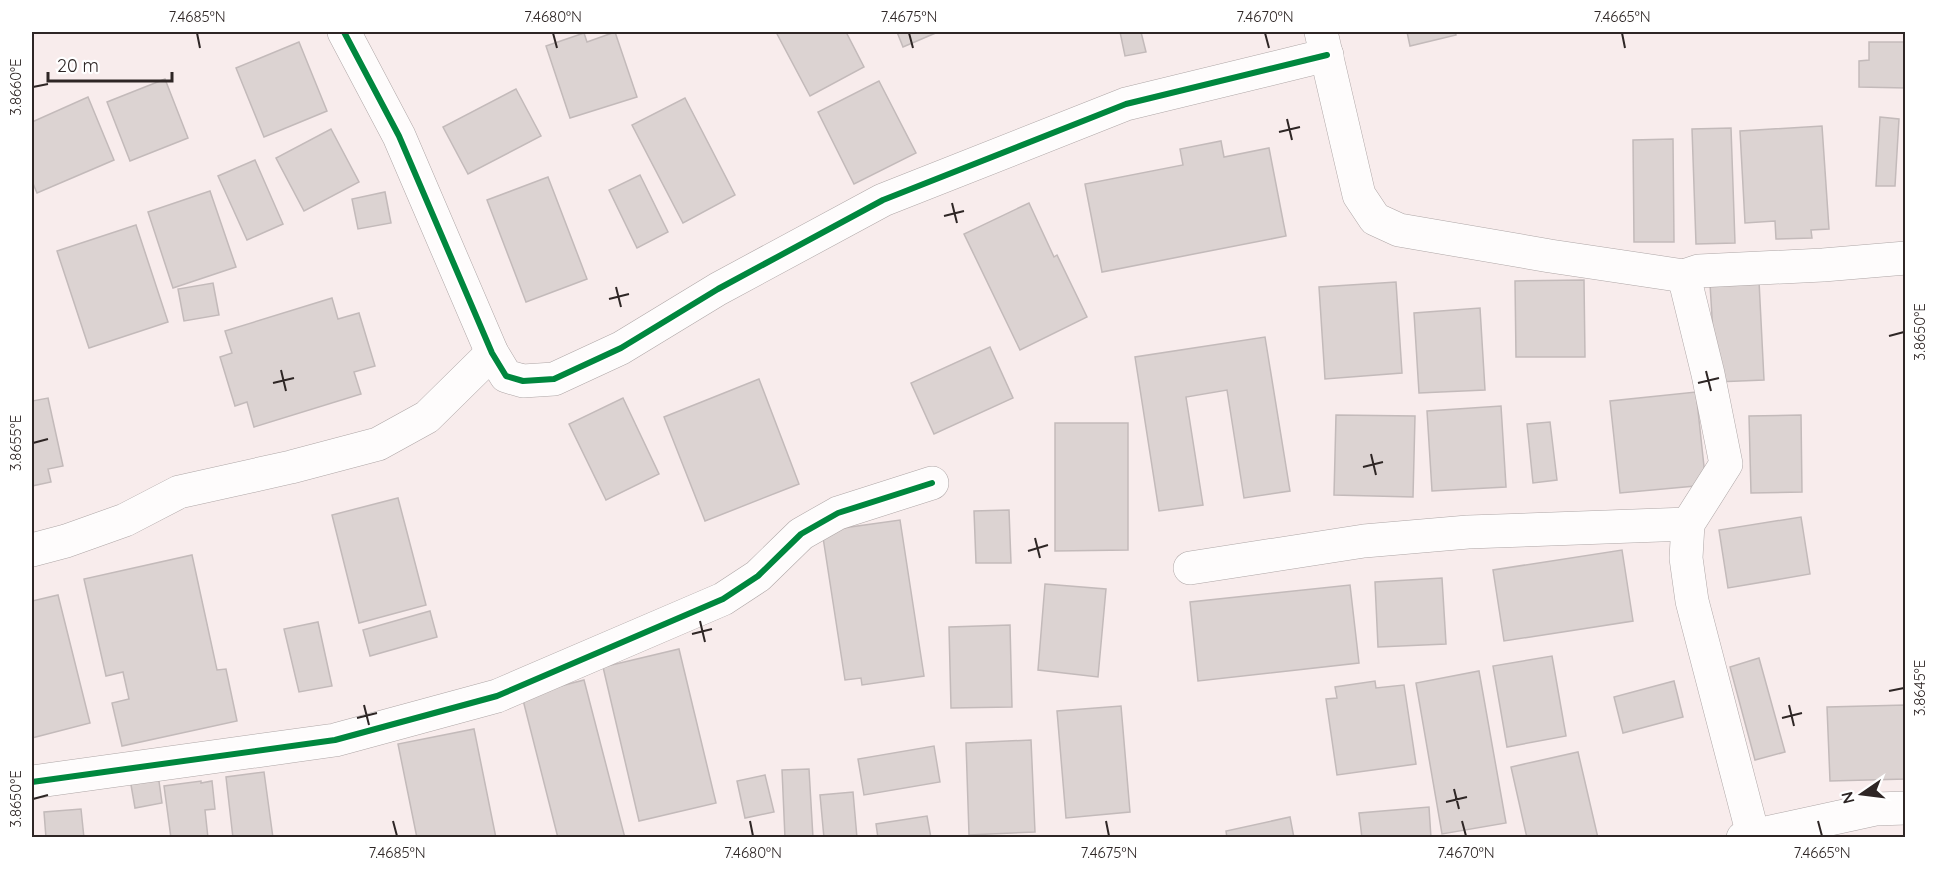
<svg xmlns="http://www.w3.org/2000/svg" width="1937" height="869" font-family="Quicksand,sans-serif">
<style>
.building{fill:#dcd3d2;stroke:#c3baba;stroke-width:1.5}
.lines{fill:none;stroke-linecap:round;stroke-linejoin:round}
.street-casing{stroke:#aea6a6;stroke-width:34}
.street{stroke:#fefcfc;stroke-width:33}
.cycleway-casing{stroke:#fff;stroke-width:10}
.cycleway{stroke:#00873e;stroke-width:6}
.ticks{fill:none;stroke:#2e2625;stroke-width:2}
.neatline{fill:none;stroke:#2e2625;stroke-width:2}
.ticks-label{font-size:15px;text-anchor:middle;fill:#2e2625}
</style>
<rect width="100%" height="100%" fill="#f8ecec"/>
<g class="building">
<path d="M 615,32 L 637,97 L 570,118 L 546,46 L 584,33 L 587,42 Z"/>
<path d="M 776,32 L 846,32 L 864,67 L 810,96 Z"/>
<path d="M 897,32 L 938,32 L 903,47 Z"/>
<path d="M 1120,32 L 1141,32 L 1146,52 L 1125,56 Z"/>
<path d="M 1407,32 L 1455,32 L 1456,35 L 1410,46 Z"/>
<path d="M 299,42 L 327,111 L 264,137 L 236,68 Z"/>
<path d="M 1869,42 L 1906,42 L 1906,88 L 1859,87 L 1859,61 L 1869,60 Z"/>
<path d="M 165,79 L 188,138 L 130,161 L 107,102 Z"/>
<path d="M 879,81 L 916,153 L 854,184 L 818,112 Z"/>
<path d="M 516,89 L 541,136 L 468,174 L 443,127 Z"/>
<path d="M 88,97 L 114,160 L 37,193 L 32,181 L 32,122 Z"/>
<path d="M 685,98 L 735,195 L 683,223 L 632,125 Z"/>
<path d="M 1880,117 L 1899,119 L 1895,186 L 1876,186 Z"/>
<path d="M 1822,126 L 1829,229 L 1811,230 L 1812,238 L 1776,239 L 1775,221 L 1745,223 L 1740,131 Z"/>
<path d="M 1731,128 L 1735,243 L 1696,244 L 1692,129 Z"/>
<path d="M 331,129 L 359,182 L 304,211 L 276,158 Z"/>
<path d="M 1673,139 L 1674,242 L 1634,242 L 1633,140 Z"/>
<path d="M 1221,141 L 1224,157 L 1269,148 L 1286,236 L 1102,272 L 1085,184 L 1183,165 L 1180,149 Z"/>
<path d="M 255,160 L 283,224 L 247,240 L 218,176 Z"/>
<path d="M 640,175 L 668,232 L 637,248 L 609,190 Z"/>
<path d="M 548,177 L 587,279 L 526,302 L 487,200 Z"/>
<path d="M 210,191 L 236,267 L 173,288 L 148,212 Z"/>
<path d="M 385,192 L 391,223 L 358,229 L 352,199 Z"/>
<path d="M 1029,203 L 1054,257 L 1057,255 L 1087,317 L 1020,350 L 964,234 Z"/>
<path d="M 136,225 L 168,322 L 89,348 L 57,251 Z"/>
<path d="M 1584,280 L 1585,357 L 1516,357 L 1515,281 Z"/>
<path d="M 1759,281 L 1764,380 L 1716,382 L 1710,284 Z"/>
<path d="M 1396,282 L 1402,373 L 1325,379 L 1319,287 Z"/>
<path d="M 213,283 L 219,315 L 184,321 L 178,289 Z"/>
<path d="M 332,298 L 338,319 L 359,313 L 375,366 L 354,372 L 361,394 L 254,427 L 247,402 L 235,406 L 220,357 L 232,353 L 225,331 Z"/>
<path d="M 1480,308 L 1485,390 L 1419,393 L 1414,313 Z"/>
<path d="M 1265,337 L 1290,491 L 1244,498 L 1227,390 L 1186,397 L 1203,505 L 1159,511 L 1135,357 Z"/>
<path d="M 990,347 L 1013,398 L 934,434 L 911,383 Z"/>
<path d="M 759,379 L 799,484 L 705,521 L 664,417 Z"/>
<path d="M 1696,392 L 1706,485 L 1620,493 L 1610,401 Z"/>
<path d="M 48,398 L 63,466 L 48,469 L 51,482 L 32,486 L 32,401 Z"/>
<path d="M 623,398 L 659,474 L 606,500 L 569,424 Z"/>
<path d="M 1501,406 L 1506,487 L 1432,491 L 1427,411 Z"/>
<path d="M 1336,415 L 1415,416 L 1413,497 L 1334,495 Z"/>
<path d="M 1801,415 L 1802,492 L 1751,493 L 1749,416 Z"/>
<path d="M 1550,422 L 1557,480 L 1533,483 L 1527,424 Z"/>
<path d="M 1055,423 L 1128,423 L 1128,550 L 1055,551 Z"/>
<path d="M 398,498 L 426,605 L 359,623 L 332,515 Z"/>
<path d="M 1009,510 L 1011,563 L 976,563 L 974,511 Z"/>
<path d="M 1801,517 L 1810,574 L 1728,588 L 1719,530 Z"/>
<path d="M 900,520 L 924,676 L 862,685 L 861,678 L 845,680 L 822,531 Z"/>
<path d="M 1622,550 L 1633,621 L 1504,641 L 1493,570 Z"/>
<path d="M 192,555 L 217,670 L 226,669 L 237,721 L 122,746 L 112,703 L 129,699 L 123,672 L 106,676 L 84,579 Z"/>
<path d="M 1442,578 L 1446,644 L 1378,647 L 1375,582 Z"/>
<path d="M 1045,584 L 1106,589 L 1098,677 L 1038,670 Z"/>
<path d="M 1350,585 L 1359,663 L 1198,681 L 1190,602 Z"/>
<path d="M 58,595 L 90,723 L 32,738 L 32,601 Z"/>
<path d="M 430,611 L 437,637 L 370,656 L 363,630 Z"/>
<path d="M 318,622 L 332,686 L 299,692 L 284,629 Z"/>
<path d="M 1010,625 L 1012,707 L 951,708 L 949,627 Z"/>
<path d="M 679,649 L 716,803 L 639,821 L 603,667 Z"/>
<path d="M 1552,656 L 1566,736 L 1507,747 L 1493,666 Z"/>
<path d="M 1759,658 L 1785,752 L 1755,760 L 1730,667 Z"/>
<path d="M 1479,671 L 1506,823 L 1442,834 L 1416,683 Z"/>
<path d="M 584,680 L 625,838 L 558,838 L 522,696 Z"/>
<path d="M 1375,681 L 1376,688 L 1404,685 L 1416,764 L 1337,775 L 1326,699 L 1337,698 L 1335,687 Z"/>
<path d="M 1674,681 L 1683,717 L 1623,733 L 1614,697 Z"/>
<path d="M 1906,705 L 1906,779 L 1830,781 L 1827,707 Z"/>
<path d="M 1121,706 L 1130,812 L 1066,818 L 1057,711 Z"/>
<path d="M 474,729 L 496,838 L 417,838 L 398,744 Z"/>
<path d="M 1031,740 L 1035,832 L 969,835 L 966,743 Z"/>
<path d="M 934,746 L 940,782 L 864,795 L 858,759 Z"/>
<path d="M 1578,752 L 1598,838 L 1527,838 L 1511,767 Z"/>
<path d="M 809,769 L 813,838 L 785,838 L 782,770 Z"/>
<path d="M 264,772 L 273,838 L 233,838 L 226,777 Z"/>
<path d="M 158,774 L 162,803 L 135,808 L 130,779 Z"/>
<path d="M 765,775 L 774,812 L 745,818 L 737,781 Z"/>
<path d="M 201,781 L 201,783 L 212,781 L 215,809 L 205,810 L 208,838 L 171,838 L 164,786 Z"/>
<path d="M 853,792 L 857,838 L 824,838 L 820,795 Z"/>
<path d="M 1429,807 L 1431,838 L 1362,838 L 1359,813 Z"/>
<path d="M 81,809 L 84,838 L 46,838 L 44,812 Z"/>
<path d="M 927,816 L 931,838 L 878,838 L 876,824 Z"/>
<path d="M 1290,817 L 1294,838 L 1227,838 L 1226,831 Z"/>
</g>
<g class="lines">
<g class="street-casing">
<g id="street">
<path d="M 344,32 L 399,136 L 492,353 L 506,376 L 523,381 L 554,379 L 621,348 L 718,289 L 883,200 L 1126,104 L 1327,55"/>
<path d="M 1321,32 L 1359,195 L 1375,219 L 1399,230 L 1550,256 L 1684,276 L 1699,271 L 1823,265 L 1906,258"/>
<path d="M 1684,276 L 1708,374 L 1726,464 L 1688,524 L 1686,558 L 1692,601 L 1753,835"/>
<path d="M 32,550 L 66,541 L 125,520 L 179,492 L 291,467 L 378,444 L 427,417 L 492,353"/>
<path d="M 1190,568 L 1364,541 L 1468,532 L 1688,524"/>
<path d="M 32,782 L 335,740 L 497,696 L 723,599 L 758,576 L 801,534 L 838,513 L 932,483"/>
<path d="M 1743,838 L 1876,809 L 1906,808"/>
</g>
</g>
<use href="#street" class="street"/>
<g class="cycleway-casing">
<g id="cycleway">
<path d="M 344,32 L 399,136 L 492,353 L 506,376 L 523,381 L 554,379 L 621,348 L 718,289 L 883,200 L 1126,104 L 1327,55"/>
<path d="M 32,782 L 335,740 L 497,696 L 723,599 L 758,576 L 801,534 L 838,513 L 932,483"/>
</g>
</g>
<use href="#cycleway" class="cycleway"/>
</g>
<path class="ticks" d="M 197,33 L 200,48M 553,33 L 557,48M 909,33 L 913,48M 1265,33 L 1269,48M 1622,33 L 1625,48M 33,87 L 48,84M 1287,119 L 1292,140M 1279,132 L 1300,127M 952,203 L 957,223M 944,216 L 964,211M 616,287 L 621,307M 609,299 L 629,294M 1889,336 L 1904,332M 281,370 L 286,391M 1706,371 L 1711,391M 273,383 L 294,378M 1698,383 L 1719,378M 33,443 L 48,439M 1371,454 L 1376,475M 1363,467 L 1383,462M 1035,538 L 1040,558M 1028,551 L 1048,545M 700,621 L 705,642M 692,634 L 712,629M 1889,691 L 1904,688M 364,705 L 369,725M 1789,705 L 1794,726M 357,718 L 377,713M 1782,718 L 1802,713M 1454,789 L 1459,809M 33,799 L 48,795M 1446,802 L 1467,797M 393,821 L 397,836M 750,821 L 753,836M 1106,821 L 1109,836M 1462,821 L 1466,836M 1818,821 L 1822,836"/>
<rect width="1937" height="869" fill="none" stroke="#ffffff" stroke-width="66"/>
<g transform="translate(1862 794) rotate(256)" stroke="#ffffff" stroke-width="4.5" paint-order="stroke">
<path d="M0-4.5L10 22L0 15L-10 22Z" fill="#2e2625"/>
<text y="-9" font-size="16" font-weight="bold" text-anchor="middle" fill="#2e2625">N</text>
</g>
<path d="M48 72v9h124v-9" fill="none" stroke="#2e2625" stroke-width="3"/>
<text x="57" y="72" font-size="18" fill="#2e2625" stroke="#ffffff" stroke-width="4.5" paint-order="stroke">20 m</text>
<rect x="33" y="33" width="1871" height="803" class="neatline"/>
<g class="ticks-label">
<text x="197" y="22">7.4685°N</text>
<text x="553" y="22">7.4680°N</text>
<text x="909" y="22">7.4675°N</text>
<text x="1265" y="22">7.4670°N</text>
<text x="1622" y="22">7.4665°N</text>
<text transform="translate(16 87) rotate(-90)" y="5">3.8660°E</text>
<text transform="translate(1920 332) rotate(-90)" y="5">3.8650°E</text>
<text transform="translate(16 443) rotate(-90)" y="5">3.8655°E</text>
<text transform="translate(1920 688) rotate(-90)" y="5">3.8645°E</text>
<text transform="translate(16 799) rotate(-90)" y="5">3.8650°E</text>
<text x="397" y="858">7.4685°N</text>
<text x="753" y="858">7.4680°N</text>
<text x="1109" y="858">7.4675°N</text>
<text x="1466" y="858">7.4670°N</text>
<text x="1822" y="858">7.4665°N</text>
</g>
</svg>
